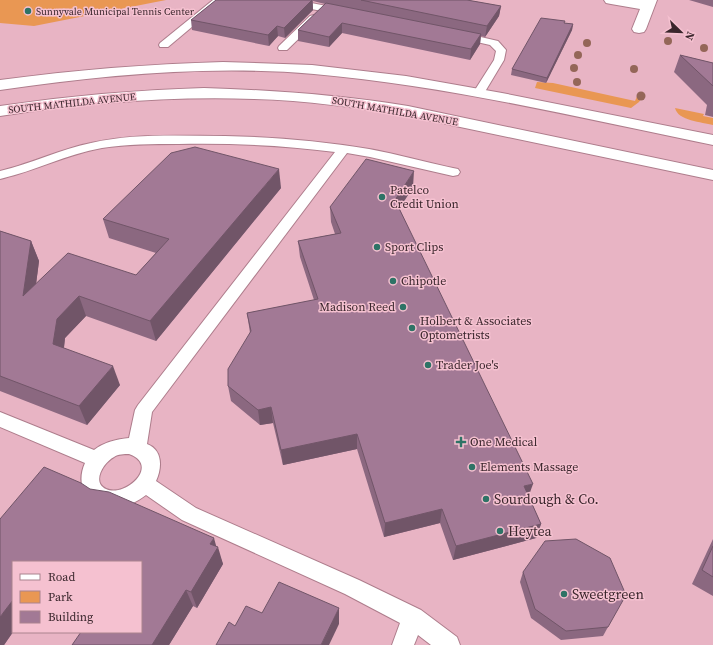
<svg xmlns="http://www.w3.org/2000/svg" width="713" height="645" font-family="'Source Serif 4',serif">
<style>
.green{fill:#e99753}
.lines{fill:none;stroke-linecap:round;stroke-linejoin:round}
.service-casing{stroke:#ae7d8c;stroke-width:2}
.minor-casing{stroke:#ae7d8c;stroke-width:2}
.primary-casing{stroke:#ae7d8c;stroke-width:2}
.service{fill:#fff;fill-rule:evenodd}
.minor{fill:#fff;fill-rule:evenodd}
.primary{fill:#fff;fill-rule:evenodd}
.tree{fill:#946658}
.wall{fill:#8b6880}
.shaded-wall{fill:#715568}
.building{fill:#a27995;stroke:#715568}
.poi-dot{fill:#2e7366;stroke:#f5c1d0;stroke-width:1.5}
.labels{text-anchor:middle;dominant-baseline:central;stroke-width:3;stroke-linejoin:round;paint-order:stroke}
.far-poi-label{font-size:10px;fill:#3a262c;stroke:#f5c1d0;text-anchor:start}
.far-street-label{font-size:10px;fill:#3a262c;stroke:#f5c1d0}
.poi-label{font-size:12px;fill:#3a262c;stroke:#f5c1d0;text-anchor:start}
.near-poi-label{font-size:14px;fill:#3a262c;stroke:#f5c1d0;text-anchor:start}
</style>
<rect width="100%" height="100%" fill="#e8b4c4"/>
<g class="green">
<path d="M 0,0 L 166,0 L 34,26 L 0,23 Z"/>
<path d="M 537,82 L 553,83 L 635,101 L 638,94 L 643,94 L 643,96 L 639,102 L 631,108 L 535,88 Z"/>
<path d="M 675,108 L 704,114 L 703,116 L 713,118 L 713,125 C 702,122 678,121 675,108 Z"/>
</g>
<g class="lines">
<g class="service-casing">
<g id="service">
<path d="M 213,0 L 224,0 L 168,47 L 160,47 L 159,45 L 160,43 Z"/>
<path d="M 276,0 L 296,0 L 342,9 L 347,12 L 342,15 L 281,3 Z"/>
<path d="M 314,15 L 319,18 L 318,20 L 287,50 L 279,50 L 278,48 L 279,46 L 310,16 Z"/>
<path d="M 459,32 L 498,41 L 506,50 L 504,60 L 483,95 L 475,95 L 473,93 L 494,60 L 496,51 L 490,45 L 455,37 L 454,35 Z"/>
<path d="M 225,136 C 273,137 322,141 369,149 C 397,154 425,162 453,168 L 458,169 L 460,172 L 458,175 L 453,176 L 370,157 L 347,153 L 152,412 L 147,444 C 163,450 162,468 156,481 L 196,508 L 359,580 L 421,610 L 457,637 L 460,645 L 431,645 L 418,635 L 414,645 L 392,645 L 400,623 L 345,594 L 182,520 L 146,495 C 138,501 127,507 117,508 C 90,510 74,488 85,463 L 0,427 L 0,412 L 94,450 C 104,442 117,439 129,438 L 135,410 L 138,405 L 335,152 C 283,145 230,143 178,144 C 152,144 127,144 102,148 C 67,154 35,171 0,179 L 0,171 C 31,164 60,149 91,143 C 134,133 181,136 225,136 ZM 129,454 C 161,465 125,498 106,489 C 91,482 104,462 114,457 C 118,454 124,454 129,454 Z"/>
</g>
</g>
<g class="minor-casing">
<path id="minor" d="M 604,0 L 657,0 L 646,29 L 644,32 L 639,33 L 634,32 L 632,29 L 640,9 L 611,4 L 606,3 Z"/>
</g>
<g class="primary-casing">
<g id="primary">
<path d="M 223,62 L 312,65 L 406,76 L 502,93 L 713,135 L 713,145 C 581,118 449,86 314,74 C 209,65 104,75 0,90 L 0,80 C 74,70 148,64 223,62 Z"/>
<path d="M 204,88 C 273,90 340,95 408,106 L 713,170 L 713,180 L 408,116 C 357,108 306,100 254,99 C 169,96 84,103 0,116 L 0,106 C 68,96 135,90 204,88 Z"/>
</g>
</g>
<use href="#service" class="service"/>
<use href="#minor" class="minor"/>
<use href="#primary" class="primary"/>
</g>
<g class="tree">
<circle cx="668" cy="41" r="4"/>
<circle cx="587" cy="43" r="4"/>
<circle cx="704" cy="48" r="4"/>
<circle cx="578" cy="55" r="4"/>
<circle cx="574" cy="68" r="4"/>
<circle cx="634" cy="69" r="4"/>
<circle cx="577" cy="82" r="4"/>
<circle cx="641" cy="96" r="4.5"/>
</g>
<g class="wall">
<path d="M 216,0 L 467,0 L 501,6 L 499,16 L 485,37 L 481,36 L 480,44 L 470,60 L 342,33 L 329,47 L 298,41 L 298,30 L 325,4 L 313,1 L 313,10 L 285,38 L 278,36 L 269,46 L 192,30 L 191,20 Z"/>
<path d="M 689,0 L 713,0 L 713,7 Z"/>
<path d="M 564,23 L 573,24 L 572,30 L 546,83 L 511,75 L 512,69 Z"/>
<path d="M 680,55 L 713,63 L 713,117 L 705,115 L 707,105 L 674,72 Z"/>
<path d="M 413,187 L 399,208 L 541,524 L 536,538 L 453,560 L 440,523 L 384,537 L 357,449 L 283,465 L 273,423 L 260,425 L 231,401 L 228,386 L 250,333 L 247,313 L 314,300 L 300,257 L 298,241 L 335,234 L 331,222 L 330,207 Z"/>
<path d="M 281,188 L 156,341 L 86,316 L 65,338 L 64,348 L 120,385 L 87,425 L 0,391 L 0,231 L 31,241 L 39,261 L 36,284 L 136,275 L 156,253 L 109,238 L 103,219 Z"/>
<path d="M 90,489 L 216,546 L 223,564 L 197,608 L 193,606 L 169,645 L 72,645 L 141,562 L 13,562 L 13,632 L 4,645 L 0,519 Z"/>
<path d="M 713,539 L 713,596 L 692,584 Z"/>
<path d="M 523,572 L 608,627 L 603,636 L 561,640 L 531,618 L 520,582 Z"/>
</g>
<g class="shaded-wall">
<path d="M 312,0 L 313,10 L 285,38 L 284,28 Z"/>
<path d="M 501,6 L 499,16 L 485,37 L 487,26 Z"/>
<path d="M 342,23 L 342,33 L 329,47 L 329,37 Z"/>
<path d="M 573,24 L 572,30 L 546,83 L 547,78 Z"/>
<path d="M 277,26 L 278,36 L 269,46 L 268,35 Z"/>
<path d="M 481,34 L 480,44 L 470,60 L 471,49 Z"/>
<path d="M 279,169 L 281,188 L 156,341 L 150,321 Z"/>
<path d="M 414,171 L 413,187 L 395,216 L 395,200 Z"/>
<path d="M 31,241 L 39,261 L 32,316 L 23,296 Z"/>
<path d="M 79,296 L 86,316 L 65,338 L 62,363 L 53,344 L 57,319 Z"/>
<path d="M 113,366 L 120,385 L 87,425 L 79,406 Z"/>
<path d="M 271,407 L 273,423 L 260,425 L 258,410 Z"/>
<path d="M 357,434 L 357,449 L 283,465 L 281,450 Z"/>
<path d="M 533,484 L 528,498 L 524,486 Z"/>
<path d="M 442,509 L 440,523 L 384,537 L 385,523 Z"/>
<path d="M 541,524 L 536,538 L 453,560 L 456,546 Z"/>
<path d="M 214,538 L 217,549 L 218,547 L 223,564 L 197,608 L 191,592 L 210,544 Z"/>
<path d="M 186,590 L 193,606 L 169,645 L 152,645 Z"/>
<path d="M 13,600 L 13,632 L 4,645 L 0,645 L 0,617 Z"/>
<path d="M 339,608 L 339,624 L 329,645 L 321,645 Z"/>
</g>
<g class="building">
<path d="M 216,0 L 312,0 L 284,28 L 277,26 L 268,35 L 191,20 Z"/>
<path d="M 361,0 L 467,0 L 501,6 L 487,26 L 380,4 Z"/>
<path d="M 326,3 L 481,34 L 471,49 L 342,23 L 329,37 L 298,30 Z"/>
<path d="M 541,18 L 565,21 L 564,23 L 573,24 L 547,78 L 512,69 Z"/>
<path d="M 680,55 L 713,63 L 713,86 Z"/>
<path d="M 195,147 L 279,169 L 150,321 L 79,296 L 57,319 L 53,344 L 113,366 L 79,406 L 0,376 L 0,231 L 31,241 L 23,296 L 68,253 L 136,275 L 169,239 L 103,219 L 171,153 Z"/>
<path d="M 366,159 L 414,171 L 395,200 L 533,484 L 524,486 L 541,524 L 456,546 L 442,509 L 385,523 L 357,434 L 281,450 L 271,407 L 258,410 L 228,386 L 228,369 L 251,331 L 247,313 L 318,299 L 298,241 L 341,233 L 330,207 Z"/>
<path d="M 44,467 L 81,483 L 90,489 L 109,492 L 214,538 L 210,544 L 218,547 L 191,592 L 186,590 L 152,645 L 72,645 L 81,632 L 141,632 L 141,562 L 13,562 L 13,600 L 0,617 L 0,519 Z"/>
<path d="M 576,539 L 610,558 L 626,595 L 608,627 L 566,631 L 535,609 L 523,572 L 545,541 Z"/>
<path d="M 713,546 L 713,577 L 702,570 Z"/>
<path d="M 279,582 L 339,608 L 321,645 L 216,645 L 229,622 L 235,626 L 246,606 L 262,613 Z"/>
</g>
<g class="poi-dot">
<circle cx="28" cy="11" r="4"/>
<circle cx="382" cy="197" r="4"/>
<circle cx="377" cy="247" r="4"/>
<circle cx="393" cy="281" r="4"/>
<circle cx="403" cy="307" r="4"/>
<circle cx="412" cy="328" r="4"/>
<circle cx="428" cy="365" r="4"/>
<path d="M459 436h4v4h4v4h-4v4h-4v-4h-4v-4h4z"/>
<circle cx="472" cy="467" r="4"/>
<circle cx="486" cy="499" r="4"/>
<circle cx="500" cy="531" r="4"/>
<circle cx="564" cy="594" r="4"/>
</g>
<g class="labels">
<g class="far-poi-label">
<text x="36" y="11">Sunnyvale Municipal Tennis Center</text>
</g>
<g class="far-street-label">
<text transform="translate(72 103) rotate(-6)">SOUTH MATHILDA AVENUE</text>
<text transform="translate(395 111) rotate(10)">SOUTH MATHILDA AVENUE</text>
</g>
<g class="poi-label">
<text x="390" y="190">Patelco<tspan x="390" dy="14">Credit Union</tspan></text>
<text x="385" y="247">Sport Clips</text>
<text x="401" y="281">Chipotle</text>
<text x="395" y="307" text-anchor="end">Madison Reed</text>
<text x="420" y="321">Holbert &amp; Associates<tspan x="420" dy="14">Optometrists</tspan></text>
<text x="436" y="365">Trader Joe's</text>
<text x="470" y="442">One Medical</text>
<text x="480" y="467">Elements Massage</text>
</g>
<g class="near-poi-label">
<text x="494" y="499">Sourdough &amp; Co.</text>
<text x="508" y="531">Heytea</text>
<text x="572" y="594">Sweetgreen</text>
</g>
</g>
<rect x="12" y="561" width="130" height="72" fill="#f5c1d0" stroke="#aa838e"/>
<rect x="20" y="574" width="20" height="6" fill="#ffffff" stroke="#aa838e"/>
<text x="48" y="581" font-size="12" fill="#3a262c">Road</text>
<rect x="20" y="591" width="20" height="12" fill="#e99753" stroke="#aa838e"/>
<text x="48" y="601" font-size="12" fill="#3a262c">Park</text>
<rect x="20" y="611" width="20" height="12" fill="#a27995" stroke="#aa838e"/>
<text x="48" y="621" font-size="12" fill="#3a262c">Building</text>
<g transform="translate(681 32) rotate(113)" stroke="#f5c1d0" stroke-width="3" paint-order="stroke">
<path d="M0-3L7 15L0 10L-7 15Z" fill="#3a262c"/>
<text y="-6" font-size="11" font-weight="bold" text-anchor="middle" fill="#3a262c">N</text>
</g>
</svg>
